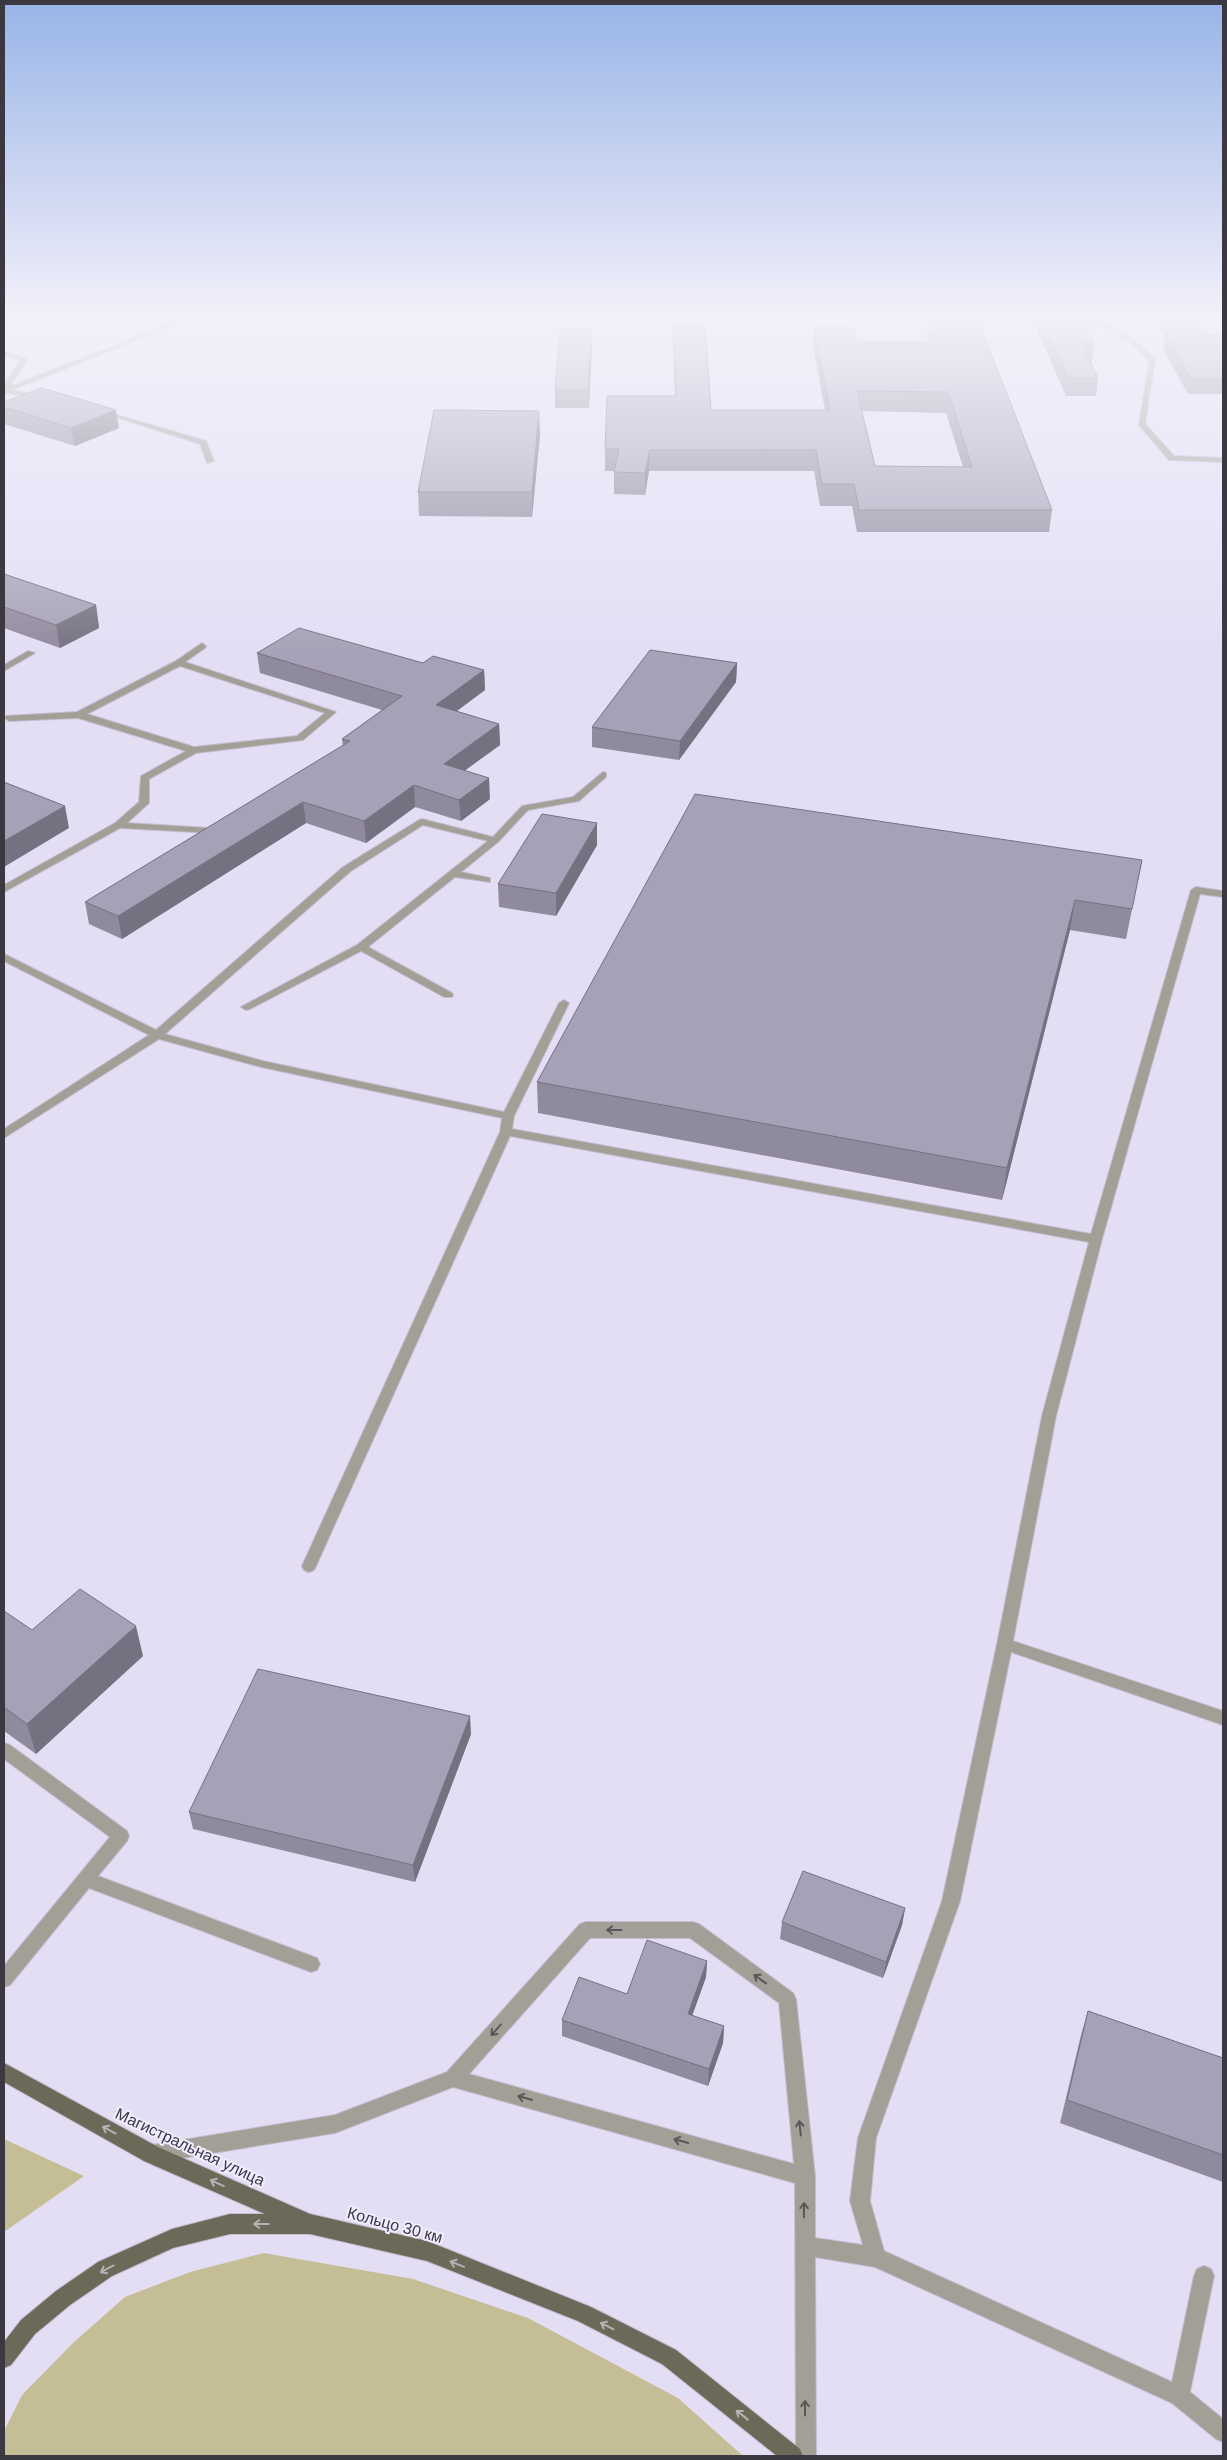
<svg xmlns="http://www.w3.org/2000/svg" width="1227" height="2460" font-family="Helvetica,sans-serif">
<style>
.green{fill:#c5bd96}
.lines{fill:none;stroke-linecap:round;stroke-linejoin:round}
.lane-casing{stroke:#c2bdd1;stroke-width:2}
.street-casing{stroke:#c2bdd1;stroke-width:2}
.primary-casing{stroke:#c2bdd1;stroke-width:2}
.lane{fill:#a2a096;fill-rule:evenodd}
.street{fill:#a2a096;fill-rule:evenodd}
.primary{fill:#6d6958;fill-rule:evenodd}
.wall{fill:#908a9d;fill-rule:evenodd}
.shaded-wall{fill:#757180}
.building{fill:#a7a1b7;stroke:#757180;fill-rule:evenodd}
.oneway{stroke:#5a575a}
.oneway2{stroke:#b6b1b4}
.labels{text-anchor:middle;dominant-baseline:central;stroke-width:4;stroke-linejoin:round;paint-order:stroke}
.near-street-label{font-size:16px;fill:#3b3841;stroke:#f1ecff}
</style>
<rect width="100%" height="100%" fill="#e4def5"/>
<g class="green">
<path d="M 4,2139 L 84,2176 L 4,2232 Z"/>
<path d="M 264,2253 L 413,2279 L 528,2318 L 678,2398 L 743,2456 L 4,2456 L 4,2431 L 22,2395 L 74,2342 L 125,2297 L 190,2272 Z"/>
</g>
<g class="lines">
<g class="lane-casing">
<g id="lane">
<path d="M 4,352 L 27,359 L 8,390 L 41,395 L 44,397 L 43,398 L 4,393 L 4,385 L 20,360 L 4,356 Z"/>
<path d="M 1150,358 L 1155,359 L 1145,424 L 1174,456 L 1223,458 L 1223,462 L 1169,460 L 1139,425 Z"/>
<path d="M 100,410 L 206,441 L 214,461 L 207,463 L 200,444 L 100,412 Z"/>
<path d="M 202,643 L 206,646 L 205,648 L 185,662 L 336,712 L 303,740 L 196,753 L 149,779 L 149,803 L 127,823 L 209,828 L 212,829 L 212,833 L 120,828 L 4,892 L 4,885 L 115,823 L 139,802 L 141,776 L 186,751 L 78,718 L 9,721 L 5,718 L 6,716 L 77,712 L 176,661 ZM 180,666 L 325,713 L 297,736 L 194,747 L 87,714 Z"/>
<path d="M 28,651 L 35,653 L 4,671 L 4,665 Z"/>
<path d="M 603,772 L 606,773 L 606,777 L 579,801 L 528,810 L 498,842 L 461,872 L 490,878 L 490,882 L 455,877 L 368,947 L 452,993 L 453,995 L 452,997 L 444,997 L 361,951 L 250,1009 L 246,1010 L 241,1007 L 357,945 L 488,841 L 423,825 L 351,871 L 165,1034 L 263,1061 L 504,1112 L 559,1003 L 564,1000 L 569,1003 L 514,1116 L 512,1129 L 1091,1234 L 1191,890 L 1196,887 L 1223,891 L 1223,897 L 1200,894 L 1102,1239 L 1056,1416 L 1013,1641 L 1223,1711 L 1223,1725 L 1011,1652 L 960,1901 L 876,2138 L 870,2201 L 884,2251 L 1172,2382 L 1194,2276 L 1197,2269 L 1204,2266 L 1211,2269 L 1214,2276 L 1190,2392 L 1223,2419 L 1223,2442 L 1216,2439 L 1172,2403 L 875,2267 L 815,2257 L 816,2456 L 796,2456 L 795,2183 L 453,2087 L 335,2133 L 152,2163 L 145,2161 L 143,2154 L 145,2147 L 152,2145 L 335,2115 L 447,2072 L 580,1924 L 586,1922 L 693,1922 L 699,1924 L 793,1993 L 796,1999 L 815,2176 L 815,2238 L 863,2245 L 850,2201 L 858,2138 L 942,1901 L 997,1644 L 1042,1416 L 1089,1242 L 510,1136 L 316,1566 L 314,1570 L 309,1572 L 304,1570 L 302,1566 L 500,1132 L 502,1118 L 261,1067 L 159,1039 L 4,1138 L 4,1129 L 149,1035 L 4,961 L 4,954 L 156,1030 L 343,867 L 419,820 L 422,819 L 493,837 L 522,806 L 573,797 ZM 590,1938 L 690,1938 L 779,2003 L 794,2164 L 469,2074 Z"/>
<path d="M 4,1743 L 10,1745 L 127,1831 L 129,1836 L 127,1841 L 98,1876 L 317,1958 L 320,1964 L 317,1970 L 311,1972 L 89,1888 L 10,1985 L 4,1987 L 4,1966 L 110,1837 L 4,1759 Z"/>
</g>
</g>
<g class="street-casing">
<g id="street">
<path d="M 192,315 L 200,315 L 4,393 L 4,389 Z"/>
<path d="M 1051,315 C 1089,314 1130,330 1155,359 L 1150,360 L 1129,342 L 1105,329 Z"/>
</g>
</g>
<g class="primary-casing">
<path id="primary" d="M 4,2063 L 158,2147 L 310,2214 L 427,2241 L 591,2307 L 676,2350 L 800,2449 L 803,2456 L 777,2456 L 662,2364 L 578,2321 L 427,2261 L 310,2234 L 230,2234 L 173,2248 L 112,2276 L 70,2305 L 35,2334 L 11,2365 L 4,2368 L 4,2342 L 21,2320 L 56,2291 L 98,2262 L 172,2229 L 230,2214 L 265,2214 L 144,2161 L 4,2082 Z"/>
</g>
<use href="#lane" class="lane"/>
<use href="#street" class="street"/>
<use href="#primary" class="primary"/>
</g>
<g class="wall">
<path d="M 1034,315 L 1080,315 L 1094,344 L 1092,362 L 1090,362 L 1098,378 L 1096,396 L 1066,396 L 1033,321 Z"/>
<path d="M 1153,315 L 1195,315 L 1208,335 L 1223,335 L 1223,394 L 1188,394 L 1163,349 L 1165,338 Z"/>
<path d="M 929,316 L 1052,510 L 1049,532 L 857,532 L 852,506 L 820,506 L 814,471 L 649,471 L 645,495 L 614,494 L 614,471 L 605,471 L 605,449 L 675,396 L 673,343 L 673,323 L 711,410 L 825,410 L 813,346 L 814,327 L 857,342 L 929,342 L 927,336 ZM 862,411 L 946,413 L 963,467 L 875,466 Z"/>
<path d="M 592,329 L 592,346 L 589,408 L 555,408 L 555,390 Z"/>
<path d="M 4,402 L 119,428 L 75,446 L 4,424 Z"/>
<path d="M 540,434 L 532,517 L 419,516 L 418,492 Z"/>
<path d="M 4,574 L 96,605 L 99,628 L 60,648 L 4,628 Z"/>
<path d="M 257,653 L 423,663 L 484,670 L 485,690 L 456,711 L 499,724 L 500,745 L 465,770 L 490,799 L 461,821 L 415,807 L 366,843 L 306,823 L 122,939 L 89,924 L 85,902 L 343,746 L 342,739 L 382,710 L 260,673 Z"/>
<path d="M 737,663 L 736,682 L 679,760 L 592,747 L 592,727 Z"/>
<path d="M 597,823 L 597,845 L 556,916 L 499,907 L 498,884 Z"/>
<path d="M 1142,860 L 1126,939 L 1070,930 L 1002,1200 L 538,1113 L 537,1082 Z"/>
<path d="M 4,1611 L 32,1630 L 143,1656 L 36,1754 L 4,1731 Z"/>
<path d="M 471,1734 L 415,1882 L 193,1829 L 189,1812 Z"/>
<path d="M 905,1908 L 902,1925 L 883,1978 L 780,1939 L 782,1922 Z"/>
<path d="M 707,1961 L 706,1977 L 692,2016 L 724,2026 L 723,2043 L 708,2086 L 562,2036 L 562,2020 Z"/>
<path d="M 1088,2011 L 1223,2058 L 1223,2182 L 1060,2123 L 1081,2035 Z"/>
</g>
<g class="shaded-wall">
<path d="M 592,329 L 592,346 L 589,408 L 588,390 Z"/>
<path d="M 116,410 L 119,428 L 75,446 L 71,428 Z"/>
<path d="M 539,411 L 540,434 L 532,517 L 532,492 Z"/>
<path d="M 650,450 L 649,471 L 645,495 L 645,473 Z"/>
<path d="M 96,605 L 99,628 L 60,648 L 56,625 Z"/>
<path d="M 737,663 L 736,682 L 679,760 L 680,741 Z"/>
<path d="M 484,670 L 485,690 L 437,726 L 436,705 Z"/>
<path d="M 499,724 L 500,745 L 445,785 L 444,764 Z"/>
<path d="M 489,778 L 490,799 L 461,821 L 459,800 Z"/>
<path d="M 414,785 L 415,807 L 366,843 L 364,821 Z"/>
<path d="M 303,802 L 306,823 L 122,939 L 118,916 Z"/>
<path d="M 65,806 L 69,828 L 4,867 L 4,841 Z"/>
<path d="M 597,823 L 597,845 L 556,916 L 556,893 Z"/>
<path d="M 1075,900 L 1070,930 L 1002,1200 L 1007,1168 Z"/>
<path d="M 136,1626 L 143,1656 L 36,1754 L 27,1724 Z"/>
<path d="M 470,1716 L 471,1734 L 415,1882 L 413,1865 Z"/>
<path d="M 905,1908 L 902,1925 L 883,1978 L 886,1962 Z"/>
<path d="M 707,1961 L 706,1977 L 687,2030 L 688,2014 Z"/>
<path d="M 724,2026 L 723,2043 L 708,2086 L 709,2069 Z"/>
</g>
<g class="building">
<path d="M 1040,315 L 1080,315 L 1094,344 L 1082,344 L 1098,378 L 1068,378 Z"/>
<path d="M 1163,315 L 1195,315 L 1208,335 L 1223,335 L 1223,379 L 1191,379 L 1166,334 L 1173,334 Z"/>
<path d="M 929,316 L 977,317 L 1052,510 L 859,510 L 854,484 L 822,484 L 816,450 L 650,450 L 645,473 L 614,472 L 619,449 L 605,449 L 607,396 L 676,396 L 673,323 L 705,323 L 711,410 L 830,410 L 814,327 L 854,327 L 857,342 L 937,342 ZM 857,391 L 948,392 L 972,467 L 875,466 Z"/>
<path d="M 560,329 L 592,329 L 588,390 L 555,390 Z"/>
<path d="M 42,388 L 116,410 L 71,428 L 4,407 L 4,402 Z"/>
<path d="M 434,410 L 539,411 L 532,492 L 418,492 Z"/>
<path d="M 4,574 L 96,605 L 56,625 L 4,607 Z"/>
<path d="M 299,628 L 423,663 L 433,656 L 484,670 L 436,705 L 499,724 L 444,764 L 489,778 L 459,800 L 414,785 L 364,821 L 303,802 L 118,916 L 85,902 L 350,741 L 342,739 L 402,696 L 257,653 Z"/>
<path d="M 650,650 L 737,663 L 680,741 L 592,727 Z"/>
<path d="M 4,782 L 65,806 L 4,841 Z"/>
<path d="M 695,794 L 1142,860 L 1132,909 L 1075,900 L 1007,1168 L 537,1082 Z"/>
<path d="M 542,814 L 597,823 L 556,893 L 498,884 Z"/>
<path d="M 80,1589 L 136,1626 L 27,1724 L 4,1707 L 4,1611 L 32,1630 Z"/>
<path d="M 258,1669 L 470,1716 L 413,1865 L 189,1812 Z"/>
<path d="M 803,1871 L 905,1908 L 886,1962 L 782,1922 Z"/>
<path d="M 647,1940 L 707,1961 L 688,2014 L 724,2026 L 709,2069 L 562,2020 L 579,1977 L 627,1994 Z"/>
<path d="M 1088,2011 L 1223,2058 L 1223,2155 L 1067,2100 Z"/>
</g>
<defs><path id="oneway-shaft" d="M-6 0H5M1.5-3L5.5 0L1.5 3" fill="none" stroke-width="1.6" stroke-linecap="round" stroke-linejoin="round" transform="scale(1.25)"/></defs>
<g class="oneway">
<use href="#oneway-shaft" transform="translate(614 1930) rotate(180)"/>
<use href="#oneway-shaft" transform="translate(760 1979) rotate(-144)"/>
<use href="#oneway-shaft" transform="translate(496 2030) rotate(132)"/>
<use href="#oneway-shaft" transform="translate(525 2098) rotate(-164)"/>
<use href="#oneway-shaft" transform="translate(800 2128) rotate(-96)"/>
<use href="#oneway-shaft" transform="translate(681 2141) rotate(-164)"/>
<use href="#oneway-shaft" transform="translate(804 2210) rotate(-89)"/>
<use href="#oneway-shaft" transform="translate(805 2408) rotate(-90)"/>
</g>
<g class="oneway2">
<use href="#oneway-shaft" transform="translate(109 2130) rotate(-151)"/>
<use href="#oneway-shaft" transform="translate(217 2183) rotate(-156)"/>
<use href="#oneway-shaft" transform="translate(261 2224) rotate(180)"/>
<use href="#oneway-shaft" transform="translate(457 2264) rotate(-158)"/>
<use href="#oneway-shaft" transform="translate(107 2269) rotate(152)"/>
<use href="#oneway-shaft" transform="translate(607 2326) rotate(-153)"/>
<use href="#oneway-shaft" transform="translate(742 2415) rotate(-142)"/>
</g>
<linearGradient id="sky" x2="0" y2="1"><stop stop-color="#98b4e7"/><stop offset="0.48" stop-color="#f3f0fa"/><stop offset="1" stop-color="#f3f0fa" stop-opacity="0"/></linearGradient>
<rect width="1227" height="659" fill="url(#sky)"/>
<g class="labels">
<g class="near-street-label">
<text transform="translate(190 2147) rotate(25)">Магистральная улица</text>
<text transform="translate(395 2225) rotate(15)">Кольцо 30 км</text>
</g>
</g>
<rect width="1227" height="2460" fill="none" stroke="#3b3841" stroke-width="10"/>
</svg>
